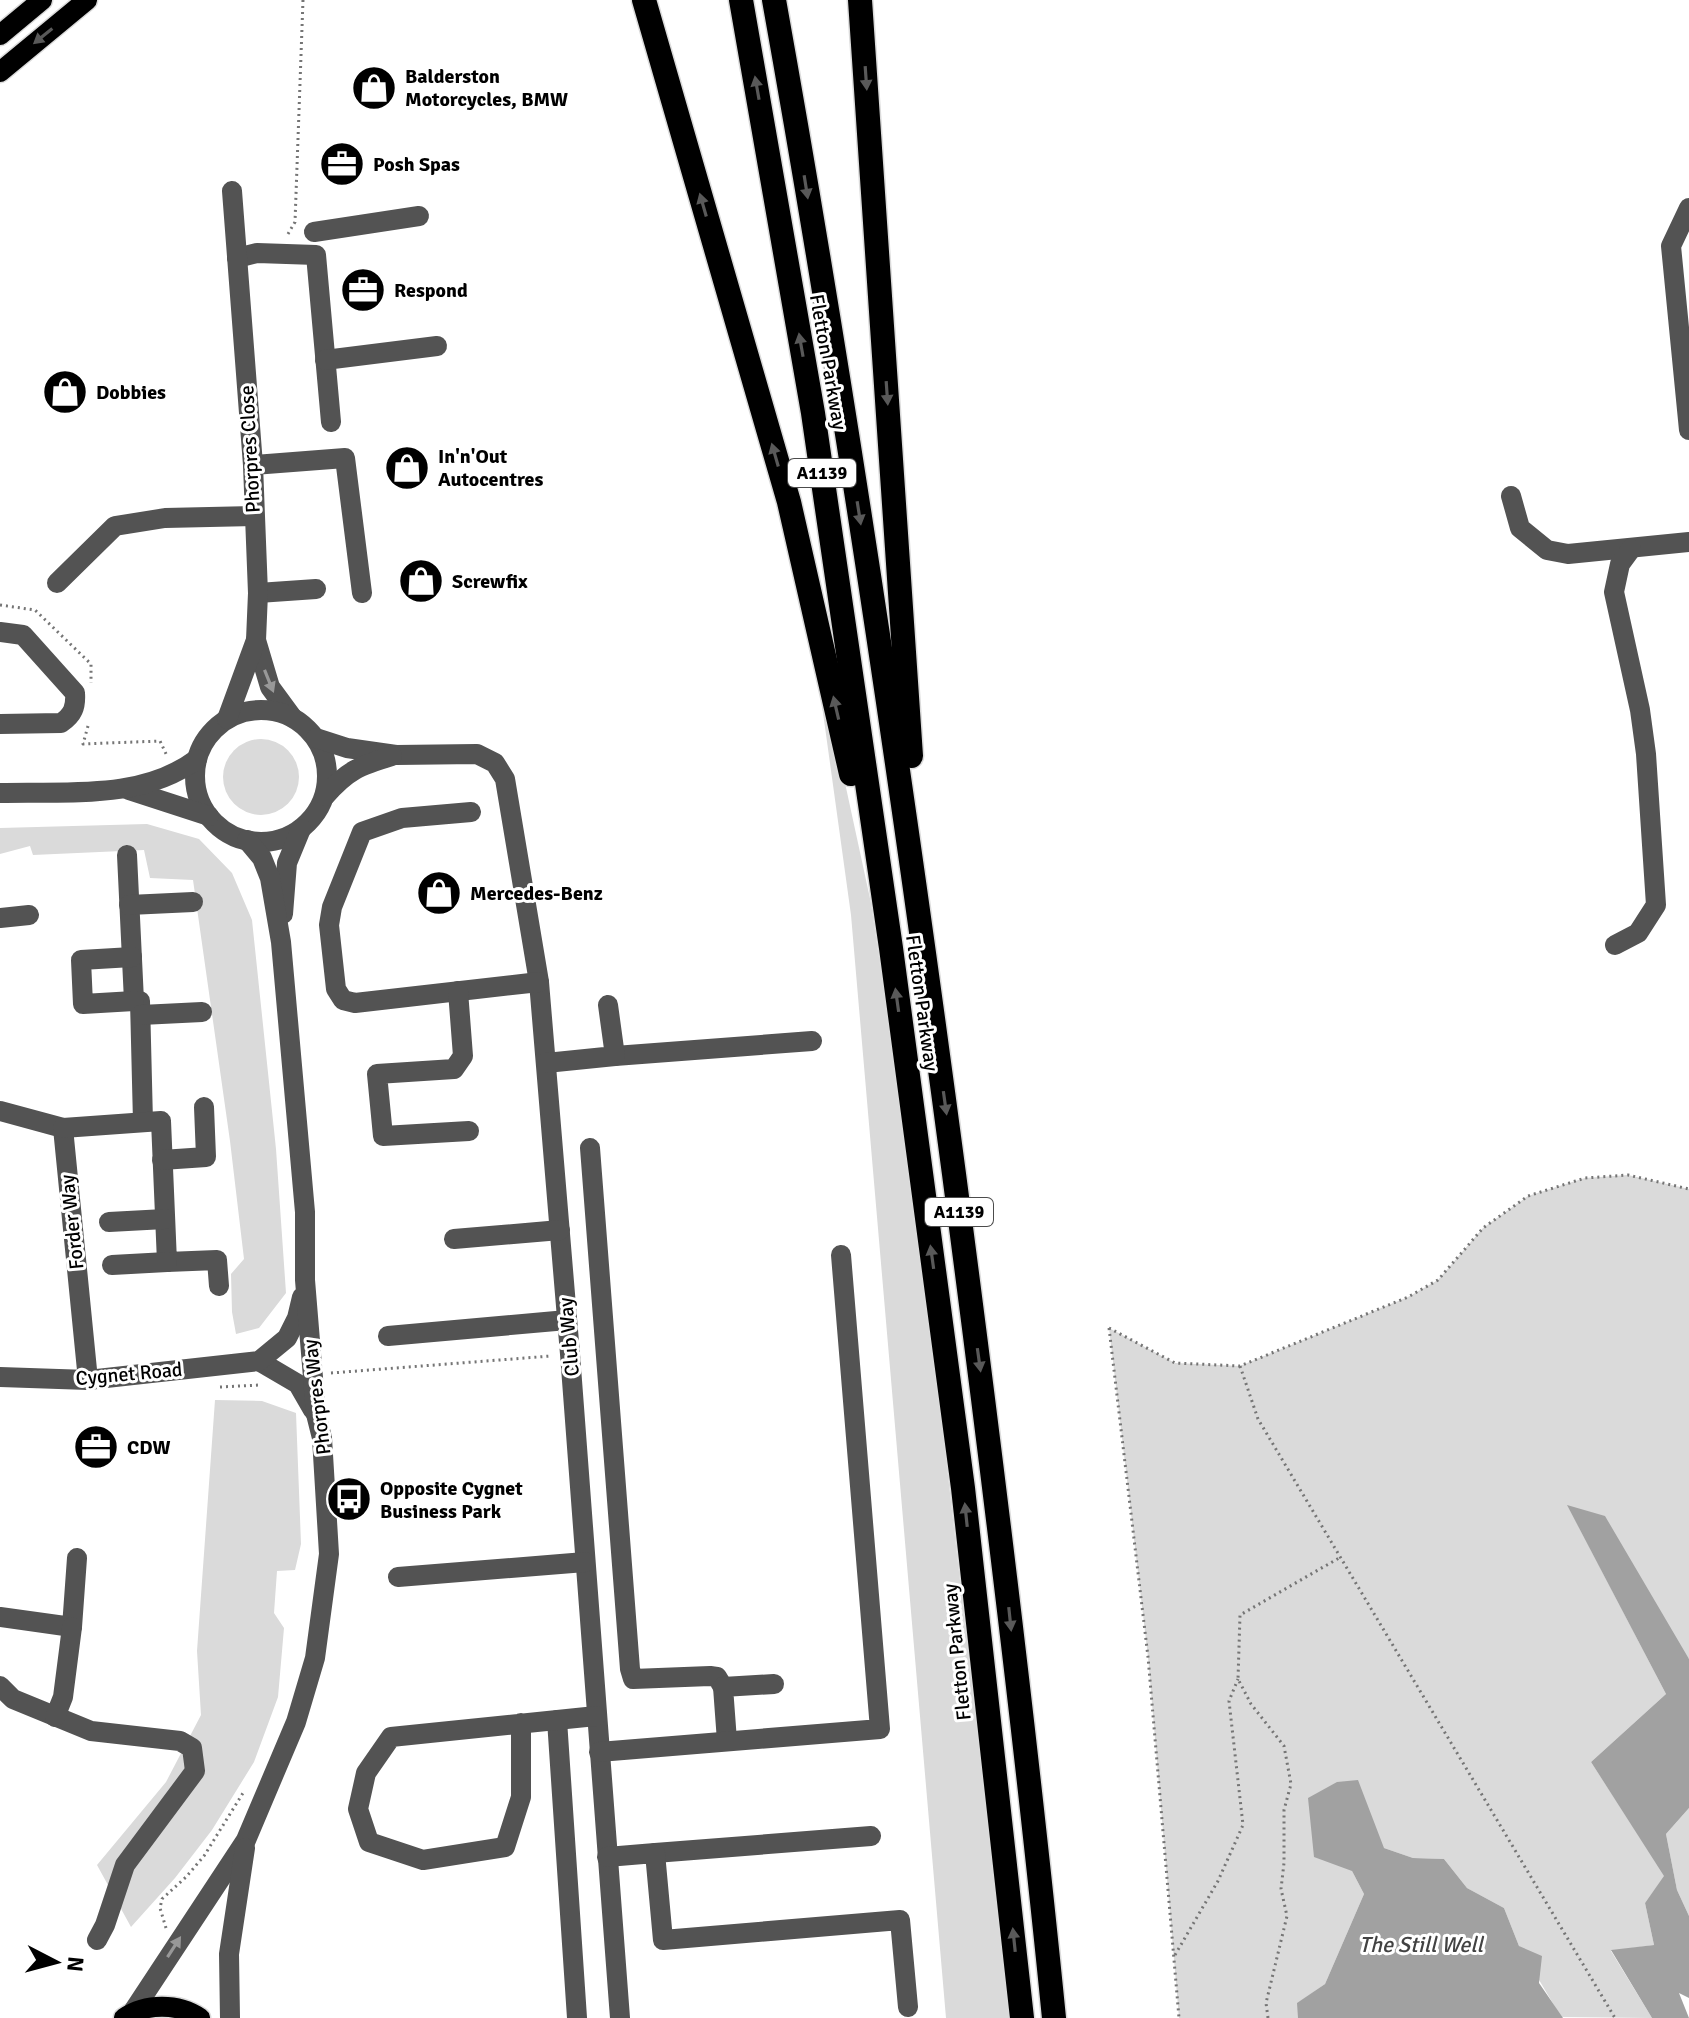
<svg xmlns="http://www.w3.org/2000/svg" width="1689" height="2018" font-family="Signika,sans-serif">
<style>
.green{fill:#dadada}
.water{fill:#a1a1a1}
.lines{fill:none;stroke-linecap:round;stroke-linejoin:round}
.major-casing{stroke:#dbdbdb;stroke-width:23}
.highway-casing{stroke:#dbdbdb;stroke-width:27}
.path{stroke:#757575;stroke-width:3;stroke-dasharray:2 4;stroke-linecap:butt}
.minor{stroke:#535353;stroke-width:20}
.major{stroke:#000;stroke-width:20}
.highway{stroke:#000;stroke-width:24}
.oneway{fill:#595959}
.oneway2{fill:#989898}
.labels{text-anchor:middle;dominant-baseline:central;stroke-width:6;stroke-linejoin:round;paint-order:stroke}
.shield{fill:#fff;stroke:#4c4c4c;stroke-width:2}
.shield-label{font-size:18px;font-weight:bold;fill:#000}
.poi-label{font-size:20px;font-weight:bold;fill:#000;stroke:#fff;text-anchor:start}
.street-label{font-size:20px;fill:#000;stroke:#fff}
.water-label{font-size:22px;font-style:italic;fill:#424242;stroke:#fff}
</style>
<rect width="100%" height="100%" fill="#fff"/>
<g class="green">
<path d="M 811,626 L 871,903 L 923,1257 L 1010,2018 L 946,2018 L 851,915 Z"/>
<circle cx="261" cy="777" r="38"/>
<path d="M 147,824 L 199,839 L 232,873 L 252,920 L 276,1149 L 286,1293 L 259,1328 L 236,1334 L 232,1312 L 231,1274 L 244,1259 L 230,1141 L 193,880 L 150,878 L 144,850 L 33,855 L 30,846 L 0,854 L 0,828 Z"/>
<path d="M 1628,1175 L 1689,1189 L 1689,1659 L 1568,1506 L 1666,1694 L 1591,1762 L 1665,1876 L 1645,1903 L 1654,1945 L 1611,1951 L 1652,2018 L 1561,2017 L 1519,1946 L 1504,1908 L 1467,1888 L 1444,1859 L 1413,1858 L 1384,1848 L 1352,1871 L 1364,1894 L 1325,1984 L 1298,2003 L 1298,2018 L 1179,2018 L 1148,1657 L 1109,1328 L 1175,1363 L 1240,1366 L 1408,1297 L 1438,1280 L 1483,1228 L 1528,1196 L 1585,1178 Z"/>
<path d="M 215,1400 L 262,1401 L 296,1413 L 301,1544 L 295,1570 L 277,1571 L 274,1613 L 284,1628 L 278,1697 L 254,1762 L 212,1830 L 175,1878 L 131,1927 L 97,1865 L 166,1782 L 201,1715 L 197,1651 Z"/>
<path d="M 1689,1808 L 1689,1916 L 1677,1890 L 1666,1834 Z"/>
</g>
<g class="water">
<path d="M 1567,1505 L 1605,1516 L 1689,1659 L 1689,1808 L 1666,1834 L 1677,1890 L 1689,1916 L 1689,1998 L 1679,1993 L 1689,2018 L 1652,2018 L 1611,1950 L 1654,1945 L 1645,1903 L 1664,1876 L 1591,1762 L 1666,1694 Z"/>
<path d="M 1358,1780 L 1384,1848 L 1413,1858 L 1444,1859 L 1467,1888 L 1504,1908 L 1519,1946 L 1542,1956 L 1539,1983 L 1563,2018 L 1298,2018 L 1297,2003 L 1325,1984 L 1364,1894 L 1352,1871 L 1314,1857 L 1308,1798 L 1337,1782 Z"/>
</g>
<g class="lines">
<g class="major-casing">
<g id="major">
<path d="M 0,35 L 42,0"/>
<path d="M 0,72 L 87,0"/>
<path d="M 124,2018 C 146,2003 178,2003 200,2018"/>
</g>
</g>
<g class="highway-casing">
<g id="highway">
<path d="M 644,0 L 789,502 L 851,774"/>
<path d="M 741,0 L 813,413 L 891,948 L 963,1488 L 1022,2018"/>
<path d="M 774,0 C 844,390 902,782 954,1174 C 991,1455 1026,1736 1054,2018"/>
<path d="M 860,0 L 911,756"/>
</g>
</g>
<g class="path">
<path d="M 288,234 L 295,222 L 303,0"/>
<path d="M 0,605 L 35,610 L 91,664 L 91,683"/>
<path d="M 88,726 L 83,744 L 160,741 L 167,756"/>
<path d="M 1109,1328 L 1148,1657 L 1179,2018"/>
<path d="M 1109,1328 L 1175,1363 L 1240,1366 L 1408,1297 L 1438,1280 L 1483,1228 L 1528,1196 L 1585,1178 L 1628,1175 L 1689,1189"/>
<path d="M 1240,1366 L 1258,1419 L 1615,2018"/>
<path d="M 331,1373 L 551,1356"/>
<path d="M 220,1387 L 260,1385"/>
<path d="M 166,1928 L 160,1908 L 162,1899 L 186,1877 L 204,1856 L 243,1793"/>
<path d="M 1175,1955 L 1218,1881 L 1243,1825 L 1229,1701 L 1238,1679"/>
<path d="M 1268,2018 L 1266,2003 L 1287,1916 L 1281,1889 L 1284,1863 L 1284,1810 L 1291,1784 L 1284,1746 L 1251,1704 L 1238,1679 L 1240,1615 L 1339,1558"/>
</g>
<g class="minor">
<path d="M 1689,208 L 1671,246 L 1689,430"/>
<path d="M 314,232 L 419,216"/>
<path d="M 237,258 L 257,253 L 316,255 L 331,422"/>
<path d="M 325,360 L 437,346"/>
<path d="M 253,465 L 345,458 L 362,593"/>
<path d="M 1511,496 L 1520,528 L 1547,550 L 1568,554 L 1689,542"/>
<path d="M 57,583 L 115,526 L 165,518 L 254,516"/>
<path d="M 258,593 L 316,589"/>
<path d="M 0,632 L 23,635 L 75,693 C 76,707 73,715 61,723 L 0,724"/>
<path d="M 256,640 L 270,687 L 292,717"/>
<circle cx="261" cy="776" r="66"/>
<path d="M 227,719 L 256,640 L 258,593 L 253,465 L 232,191"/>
<path d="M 316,738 L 347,748 L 396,755 L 477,754 L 495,763 L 505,779 L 539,982 L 570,1354 L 620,2018"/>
<path d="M 129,790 L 209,816"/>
<path d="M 0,793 C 66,791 141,801 197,759"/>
<path d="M 325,796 C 348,770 359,766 392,756"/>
<path d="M 471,812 L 402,818 L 362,832 L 332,907 L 329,925 L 336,989 L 343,1000 L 355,1003 L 539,982"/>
<path d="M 127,855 L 134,1001 L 140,1001 L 143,1122"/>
<path d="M 129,905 L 193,902"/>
<path d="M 283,914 L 287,863 L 301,829"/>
<path d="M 0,918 L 29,915"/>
<path d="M 1615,945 L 1638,933 L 1656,905 L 1646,754 L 1640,710 L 1614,592 L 1620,564 L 1631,549"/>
<path d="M 132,957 L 81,960 L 83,1004 L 134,1001"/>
<path d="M 458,991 L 463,1056 L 454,1069 L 377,1074 L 383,1136 L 469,1131"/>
<path d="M 141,1015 L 202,1012"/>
<path d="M 615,1056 L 812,1041"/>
<path d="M 546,1063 L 615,1056 L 608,1005"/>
<path d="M 0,1111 L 63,1128 L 88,1380"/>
<path d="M 63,1128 L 161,1121 L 167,1262 L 217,1260 L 219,1286"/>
<path d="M 590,1148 L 630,1669 L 633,1679 L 710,1676 L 717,1677 L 723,1687"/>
<path d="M 162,1160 L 206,1157 L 204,1107"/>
<path d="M 109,1222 L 165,1219"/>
<path d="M 454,1239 L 560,1230"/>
<path d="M 112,1265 L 167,1262"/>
<path d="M 388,1336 L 567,1320"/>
<path d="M 259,1361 L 298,1384 L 313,1410"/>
<path d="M 0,1377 L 88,1380 L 259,1361 L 287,1338 L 297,1318 L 302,1297"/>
<path d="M 398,1577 L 585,1562"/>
<path d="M 0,1617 L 72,1627 L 77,1558"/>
<path d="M 0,1686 L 13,1699 L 91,1731 L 180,1741 L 192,1748 L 195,1771 L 125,1865 L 105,1925 L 97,1940"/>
<path d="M 55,1717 L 63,1697 L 72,1627"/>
<path d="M 557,1720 L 577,2018"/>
<path d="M 521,1723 L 521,1797 L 505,1847 L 423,1860 L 369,1842 L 358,1809 L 366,1773 L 391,1737 L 596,1716"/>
<path d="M 727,1741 L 723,1687 L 774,1684"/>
<path d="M 599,1752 L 880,1729 L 841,1255"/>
<path d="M 655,1853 L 871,1836"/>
<path d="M 607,1857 L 655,1853 L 663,1940 L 900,1920 L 908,2007"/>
<path d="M 132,2013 L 246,1840 L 296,1722 L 315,1658 L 329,1554 L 322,1438 L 316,1414 L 305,1280 L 305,1212 L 281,942 L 270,878 L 262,858 L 247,840"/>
<path d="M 230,2018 L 229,1954 L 245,1848"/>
</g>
<use href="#major" class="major"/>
<use href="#highway" class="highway"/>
</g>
<defs><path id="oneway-solid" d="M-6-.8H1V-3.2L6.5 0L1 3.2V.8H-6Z" transform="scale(2)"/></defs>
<g class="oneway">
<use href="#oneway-solid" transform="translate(43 36) rotate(141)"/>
<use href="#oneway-solid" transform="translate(866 78) rotate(86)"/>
<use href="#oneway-solid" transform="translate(757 88) rotate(-100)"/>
<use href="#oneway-solid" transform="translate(806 187) rotate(81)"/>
<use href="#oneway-solid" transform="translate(703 205) rotate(-106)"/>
<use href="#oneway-solid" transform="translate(801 345) rotate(-100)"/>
<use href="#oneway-solid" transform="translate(887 393) rotate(86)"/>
<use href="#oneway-solid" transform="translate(775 455) rotate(-106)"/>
<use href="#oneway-solid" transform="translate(859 513) rotate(81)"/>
<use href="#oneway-solid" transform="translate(836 708) rotate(-103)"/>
<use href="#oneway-solid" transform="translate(897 1000) rotate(-98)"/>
<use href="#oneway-solid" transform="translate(945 1103) rotate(82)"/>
<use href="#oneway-solid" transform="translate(932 1257) rotate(-98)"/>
<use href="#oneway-solid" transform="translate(979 1360) rotate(82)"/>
<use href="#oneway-solid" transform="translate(966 1515) rotate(-96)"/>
<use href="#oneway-solid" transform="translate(1010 1619) rotate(84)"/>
<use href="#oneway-solid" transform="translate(1014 1940) rotate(-96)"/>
</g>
<g class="oneway2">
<use href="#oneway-solid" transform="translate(269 681) rotate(68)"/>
<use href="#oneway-solid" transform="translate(174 1947) rotate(-57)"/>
</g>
<defs>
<g id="shop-disc" transform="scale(2.3)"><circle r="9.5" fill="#000" stroke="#fff"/><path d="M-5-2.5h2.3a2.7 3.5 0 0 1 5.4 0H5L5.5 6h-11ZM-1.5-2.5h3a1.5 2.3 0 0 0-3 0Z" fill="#fff"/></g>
<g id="office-disc" transform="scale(2.3)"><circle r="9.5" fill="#000" stroke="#fff"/><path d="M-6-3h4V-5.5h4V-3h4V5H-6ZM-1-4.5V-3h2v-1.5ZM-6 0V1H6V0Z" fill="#fff"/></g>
<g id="bus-disc" transform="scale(2.3)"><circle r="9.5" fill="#000" stroke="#fff"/><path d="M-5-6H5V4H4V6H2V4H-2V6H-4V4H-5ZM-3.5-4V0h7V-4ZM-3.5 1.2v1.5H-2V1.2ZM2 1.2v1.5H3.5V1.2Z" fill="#fff"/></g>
</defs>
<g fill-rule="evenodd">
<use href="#shop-disc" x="374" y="88"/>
<use href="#office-disc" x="342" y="164"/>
<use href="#office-disc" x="363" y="290"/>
<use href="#shop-disc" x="65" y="392"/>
<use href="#shop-disc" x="407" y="468"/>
<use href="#shop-disc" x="421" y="581"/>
<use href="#shop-disc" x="439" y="893"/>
<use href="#office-disc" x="96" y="1447"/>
<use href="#bus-disc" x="349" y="1499"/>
</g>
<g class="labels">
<g class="shield">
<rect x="788" y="459" width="68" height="28" rx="6"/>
<rect x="925" y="1198" width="68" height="28" rx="6"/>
</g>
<g class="shield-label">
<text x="822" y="473">A1139</text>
<text x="959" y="1212">A1139</text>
</g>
<g class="poi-label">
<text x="405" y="76">Balderston<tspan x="405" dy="23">Motorcycles, BMW</tspan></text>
<text x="373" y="164">Posh Spas</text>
<text x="394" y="290">Respond</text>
<text x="96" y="392">Dobbies</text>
<text x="438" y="456">In'n'Out<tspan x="438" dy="23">Autocentres</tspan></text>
<text x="452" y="581">Screwfix</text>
<text x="470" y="893">Mercedes-Benz</text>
<text x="127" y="1447">CDW</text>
<text x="380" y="1488">Opposite Cygnet<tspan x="380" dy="23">Business Park</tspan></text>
</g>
<g class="street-label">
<text transform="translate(828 362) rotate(80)">Fletton Parkway</text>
<text transform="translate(250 449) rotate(-93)">Phorpres Close</text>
<text transform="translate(922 1003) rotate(82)">Fletton Parkway</text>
<text transform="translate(72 1222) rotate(-96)">Forder Way</text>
<text transform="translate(569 1337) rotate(-95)">Club Way</text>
<text transform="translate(129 1374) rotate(-5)">Cygnet Road</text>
<text transform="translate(317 1397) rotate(-97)">Phorpres Way</text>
<text transform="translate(957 1652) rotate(-96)">Fletton Parkway</text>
</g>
<g class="water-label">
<text x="1421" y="1944">The Still Well</text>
</g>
</g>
<g transform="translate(56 1962) rotate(96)" stroke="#ffffff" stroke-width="6" paint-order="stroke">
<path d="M0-6L14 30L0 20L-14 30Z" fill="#000000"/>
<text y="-12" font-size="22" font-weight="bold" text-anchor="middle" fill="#000000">N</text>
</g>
</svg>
